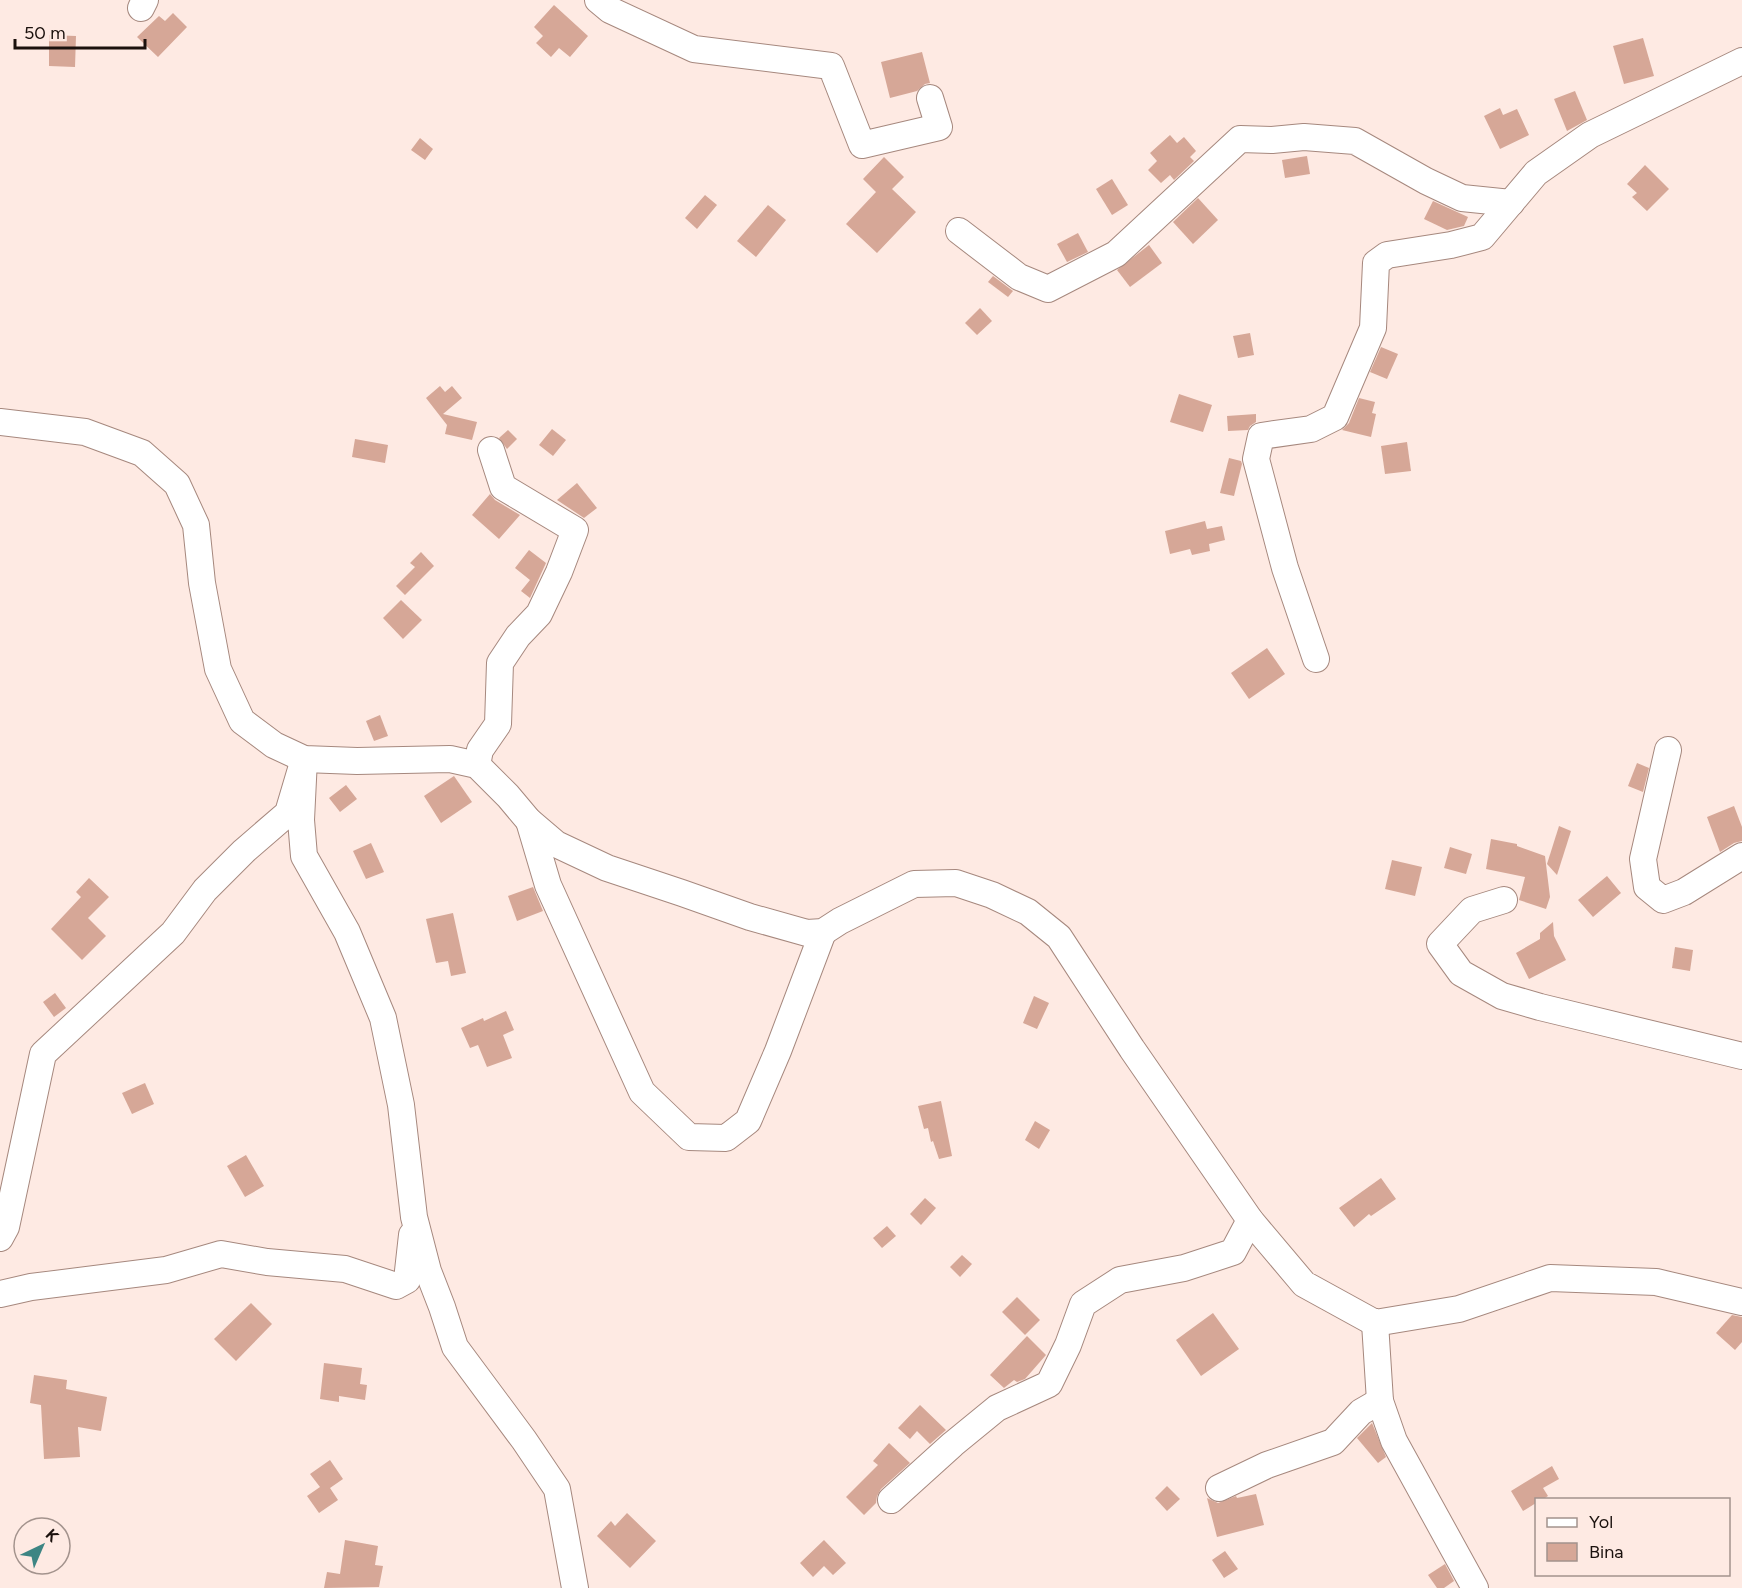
<svg xmlns="http://www.w3.org/2000/svg" width="1742" height="1588" font-family="Figtree,sans-serif">
<style>
.building{fill:#d6a797}
.lines{fill:none;stroke-linecap:round;stroke-linejoin:round}
.minor-casing{stroke:#a6887e;stroke-width:28}
.minor{stroke:#fff;stroke-width:26}
</style>
<rect width="100%" height="100%" fill="#feeae3"/>
<g class="building">
<path d="M 554,5 L 588,36 L 570,57 L 559,48 L 551,57 L 536,43 L 543,36 L 534,27 Z"/>
<path d="M 173,13 L 187,27 L 158,57 L 137,37 L 159,16 L 165,21 Z"/>
<path d="M 49,35 L 76,36 L 75,67 L 49,66 Z"/>
<path d="M 1643,38 L 1654,76 L 1624,84 L 1613,46 Z"/>
<path d="M 922,52 L 930,83 L 925,84 L 917,91 L 890,98 L 881,62 Z"/>
<path d="M 1575,91 L 1587,120 L 1567,131 L 1554,99 Z"/>
<path d="M 1500,108 L 1503,115 L 1517,109 L 1529,135 L 1500,149 L 1484,116 Z"/>
<path d="M 1170,135 L 1177,143 L 1184,137 L 1196,151 L 1190,157 L 1194,161 L 1174,180 L 1170,175 L 1161,183 L 1148,170 L 1157,161 L 1150,153 Z"/>
<path d="M 420,138 L 433,149 L 425,160 L 411,150 Z"/>
<path d="M 1307,156 L 1310,174 L 1285,178 L 1282,160 Z"/>
<path d="M 884,157 L 904,177 L 892,189 L 916,212 L 877,253 L 846,224 L 876,192 L 863,179 Z"/>
<path d="M 1645,165 L 1669,189 L 1647,211 L 1632,197 L 1637,193 L 1627,184 Z"/>
<path d="M 1112,179 L 1128,205 L 1112,215 L 1096,189 Z"/>
<path d="M 705,195 L 717,205 L 697,229 L 685,218 Z"/>
<path d="M 1198,198 L 1218,220 L 1193,244 L 1173,222 Z"/>
<path d="M 1433,201 L 1468,217 L 1464,226 L 1447,230 L 1424,219 Z"/>
<path d="M 768,205 L 786,220 L 756,257 L 737,241 Z"/>
<path d="M 1078,233 L 1088,252 L 1067,262 L 1057,244 Z"/>
<path d="M 1149,245 L 1162,263 L 1130,287 L 1117,270 Z"/>
<path d="M 993,276 L 1013,291 L 1008,297 L 988,282 Z"/>
<path d="M 980,308 L 992,321 L 977,335 L 965,323 Z"/>
<path d="M 1250,333 L 1254,355 L 1238,358 L 1233,336 Z"/>
<path d="M 1381,347 L 1398,354 L 1387,379 L 1370,372 Z"/>
<path d="M 440,386 L 445,392 L 452,386 L 462,398 L 443,414 L 477,422 L 472,440 L 445,434 L 447,425 L 426,398 Z"/>
<path d="M 1179,394 L 1212,405 L 1203,432 L 1170,422 Z"/>
<path d="M 1359,398 L 1375,402 L 1372,413 L 1376,414 L 1371,437 L 1342,430 L 1349,423 Z"/>
<path d="M 1256,414 L 1256,422 L 1250,426 L 1248,430 L 1228,431 L 1227,416 Z"/>
<path d="M 552,429 L 566,440 L 553,456 L 539,445 Z"/>
<path d="M 508,430 L 517,439 L 507,449 L 499,438 Z"/>
<path d="M 355,439 L 388,445 L 385,463 L 352,457 Z"/>
<path d="M 1407,442 L 1411,471 L 1385,474 L 1381,446 Z"/>
<path d="M 1229,458 L 1241,461 L 1242,464 L 1234,496 L 1220,493 Z"/>
<path d="M 577,483 L 597,508 L 584,518 L 557,500 Z"/>
<path d="M 490,494 L 495,500 L 520,515 L 499,539 L 472,515 Z"/>
<path d="M 1205,521 L 1207,529 L 1222,526 L 1225,540 L 1209,544 L 1210,551 L 1192,555 L 1190,549 L 1170,554 L 1165,531 Z"/>
<path d="M 529,550 L 546,563 L 530,598 L 521,591 L 530,580 L 515,568 Z"/>
<path d="M 421,552 L 434,566 L 405,595 L 396,586 L 415,567 L 410,563 Z"/>
<path d="M 401,600 L 422,620 L 403,639 L 383,618 Z"/>
<path d="M 1267,648 L 1285,674 L 1249,699 L 1231,673 Z"/>
<path d="M 380,715 L 388,736 L 374,741 L 366,721 Z"/>
<path d="M 1637,763 L 1649,768 L 1643,792 L 1628,786 Z"/>
<path d="M 454,776 L 472,802 L 441,823 L 424,796 Z"/>
<path d="M 346,785 L 357,799 L 340,812 L 329,798 Z"/>
<path d="M 1734,806 L 1742,827 L 1742,841 L 1734,843 L 1720,852 L 1707,817 Z"/>
<path d="M 1559,826 L 1571,831 L 1557,875 L 1547,864 Z"/>
<path d="M 1491,839 L 1517,844 L 1517,846 L 1545,856 L 1550,897 L 1546,909 L 1519,900 L 1525,877 L 1486,869 Z"/>
<path d="M 371,843 L 384,872 L 366,879 L 353,851 Z"/>
<path d="M 1450,847 L 1472,854 L 1466,874 L 1444,868 Z"/>
<path d="M 1392,860 L 1422,867 L 1415,896 L 1385,889 Z"/>
<path d="M 1607,876 L 1621,893 L 1593,917 L 1578,900 Z"/>
<path d="M 89,878 L 109,897 L 88,918 L 106,936 L 82,960 L 51,929 L 81,897 L 76,892 Z"/>
<path d="M 533,887 L 543,911 L 517,921 L 508,896 Z"/>
<path d="M 453,913 L 466,973 L 451,976 L 448,961 L 436,963 L 426,919 Z"/>
<path d="M 1553,922 L 1554,936 L 1566,960 L 1529,979 L 1516,953 L 1540,939 L 1540,933 Z"/>
<path d="M 1675,947 L 1693,950 L 1690,971 L 1672,968 Z"/>
<path d="M 55,993 L 66,1008 L 54,1017 L 43,1002 Z"/>
<path d="M 1034,996 L 1049,1003 L 1037,1029 L 1023,1023 Z"/>
<path d="M 506,1011 L 514,1030 L 503,1035 L 512,1058 L 487,1067 L 478,1045 L 470,1048 L 461,1028 L 483,1018 L 484,1021 Z"/>
<path d="M 145,1083 L 154,1104 L 132,1114 L 122,1093 Z"/>
<path d="M 941,1101 L 952,1156 L 939,1159 L 933,1141 L 931,1142 L 928,1128 L 924,1129 L 918,1106 Z"/>
<path d="M 1035,1121 L 1050,1130 L 1039,1149 L 1025,1140 Z"/>
<path d="M 246,1155 L 264,1186 L 245,1197 L 227,1166 Z"/>
<path d="M 1381,1178 L 1396,1199 L 1371,1216 L 1369,1214 L 1354,1227 L 1339,1208 Z"/>
<path d="M 925,1198 L 936,1208 L 921,1225 L 910,1214 Z"/>
<path d="M 887,1226 L 896,1236 L 882,1248 L 873,1238 Z"/>
<path d="M 962,1255 L 972,1264 L 960,1277 L 950,1267 Z"/>
<path d="M 1017,1297 L 1040,1320 L 1025,1335 L 1002,1312 Z"/>
<path d="M 251,1303 L 272,1324 L 236,1361 L 214,1339 Z"/>
<path d="M 1213,1313 L 1239,1349 L 1201,1376 L 1176,1340 Z"/>
<path d="M 1732,1315 L 1742,1317 L 1742,1342 L 1735,1350 L 1716,1333 Z"/>
<path d="M 1027,1336 L 1046,1355 L 1025,1379 L 1017,1382 L 1014,1380 L 1004,1388 L 990,1375 Z"/>
<path d="M 324,1363 L 362,1368 L 360,1384 L 367,1385 L 365,1400 L 339,1396 L 339,1402 L 320,1399 Z"/>
<path d="M 34,1375 L 67,1380 L 66,1389 L 107,1397 L 101,1431 L 78,1427 L 80,1457 L 44,1459 L 41,1405 L 30,1403 Z"/>
<path d="M 920,1405 L 946,1430 L 930,1444 L 917,1431 L 910,1439 L 898,1428 Z"/>
<path d="M 1372,1423 L 1386,1457 L 1378,1463 L 1357,1438 Z"/>
<path d="M 889,1443 L 910,1463 L 881,1489 L 877,1496 L 876,1503 L 864,1515 L 846,1497 L 878,1465 L 873,1461 Z"/>
<path d="M 330,1460 L 343,1479 L 330,1488 L 338,1500 L 319,1513 L 307,1496 L 320,1487 L 310,1474 Z"/>
<path d="M 1552,1466 L 1559,1479 L 1543,1488 L 1548,1496 L 1542,1500 L 1536,1500 L 1536,1503 L 1523,1511 L 1511,1491 Z"/>
<path d="M 1167,1486 L 1180,1499 L 1167,1511 L 1155,1498 Z"/>
<path d="M 1256,1494 L 1264,1525 L 1217,1537 L 1207,1498 L 1218,1503 L 1236,1496 L 1237,1498 Z"/>
<path d="M 627,1513 L 656,1541 L 630,1568 L 597,1536 L 611,1521 L 615,1526 Z"/>
<path d="M 345,1540 L 378,1546 L 375,1565 L 383,1566 L 379,1587 L 324,1588 L 327,1572 L 340,1574 Z"/>
<path d="M 824,1540 L 846,1563 L 833,1575 L 824,1566 L 813,1577 L 800,1563 Z"/>
<path d="M 1225,1551 L 1238,1569 L 1224,1578 L 1212,1560 Z"/>
<path d="M 1445,1564 L 1454,1581 L 1444,1588 L 1437,1588 L 1428,1575 Z"/>
</g>
<g class="lines">
<g class="minor-casing">
<g id="minor">
<path d="M 598,0 L 610,10 L 694,49 L 831,66 L 862,145 L 939,127 L 930,98"/>
<path d="M 141,8 L 145,0"/>
<path d="M 959,231 L 1019,277 L 1048,289 L 1116,254 L 1240,139 L 1272,140 L 1304,137 L 1355,141 L 1426,181 L 1462,198 L 1511,203"/>
<path d="M 0,422 L 85,432 L 142,453 L 177,484 L 196,525 L 202,583 L 218,669 L 242,721 L 274,745 L 304,759 L 357,761 L 450,759 L 477,765 L 508,796 L 529,821 L 556,844 L 607,868 L 682,893 L 750,917 L 807,933 L 823,932 L 840,921 L 914,884 L 956,883 L 992,895 L 1028,912 L 1059,937 L 1132,1049 L 1250,1220 L 1304,1284 L 1375,1323 L 1459,1309 L 1550,1278 L 1656,1282 L 1742,1302"/>
<path d="M 1316,659 L 1285,568 L 1256,459 L 1261,436 L 1311,429 L 1335,417 L 1373,328 L 1376,263 L 1387,255 L 1451,245 L 1482,237 L 1536,173 L 1590,135 L 1742,61"/>
<path d="M 1668,750 L 1643,859 L 1647,887 L 1663,900 L 1684,892 L 1742,856"/>
<path d="M 477,765 L 480,750 L 498,724 L 500,663 L 518,636 L 539,614 L 559,572 L 575,530 L 503,487 L 491,450"/>
<path d="M 529,821 L 548,885 L 642,1092 L 689,1137 L 726,1138 L 748,1121 L 778,1051 L 823,932"/>
<path d="M 1504,900 L 1472,910 L 1440,944 L 1461,973 L 1502,996 L 1540,1007 L 1742,1056"/>
<path d="M 0,1238 L 6,1227 L 43,1054 L 173,933 L 205,890 L 244,851 L 288,813 L 304,759 L 301,820 L 304,856 L 347,932 L 383,1018 L 401,1105 L 414,1217 L 428,1271 L 442,1307 L 455,1347 L 524,1440 L 557,1489 L 575,1588"/>
<path d="M 0,1294 L 31,1287 L 166,1270 L 221,1254 L 267,1262 L 345,1269 L 396,1286 L 407,1280 L 412,1235"/>
<path d="M 1375,1323 L 1380,1401 L 1394,1441 L 1475,1588"/>
<path d="M 1219,1488 L 1267,1465 L 1333,1442 L 1361,1412 L 1380,1401"/>
<path d="M 891,1500 L 953,1444 L 997,1408 L 1049,1384 L 1068,1345 L 1083,1304 L 1120,1280 L 1184,1268 L 1233,1252 L 1250,1220"/>
</g>
</g>
<use href="#minor" class="minor"/>
</g>
<rect x="1535" y="1498" width="195" height="78" fill="#feeae3" stroke="#a3938d" stroke-width="1.5"/>
<rect x="1547" y="1518" width="30" height="9" fill="#ffffff" stroke="#a3938d" stroke-width="1.5"/>
<text x="1589" y="1528" font-size="18" fill="#1b110d">Yol</text>
<rect x="1547" y="1543" width="30" height="18" fill="#d6a797" stroke="#a3938d" stroke-width="1.5"/>
<text x="1589" y="1558" font-size="18" fill="#1b110d">Bina</text>
<g transform="translate(42 1546) rotate(44)"><circle r="28" fill="#feeae3" stroke="#a3938d" stroke-width="1.5"/>
<path d="M0-4.5L10 22L0 15L-10 22Z" fill="#3d8583"/>
<text y="-9" font-size="16" font-weight="bold" text-anchor="middle" fill="#1b110d">K</text>
</g>
<path d="M15 39v9h130v-9" fill="none" stroke="#1b110d" stroke-width="3"/>
<text x="24" y="39" font-size="18" fill="#1b110d" stroke="#feeae3" stroke-width="4.5" paint-order="stroke">50 m</text>
</svg>
